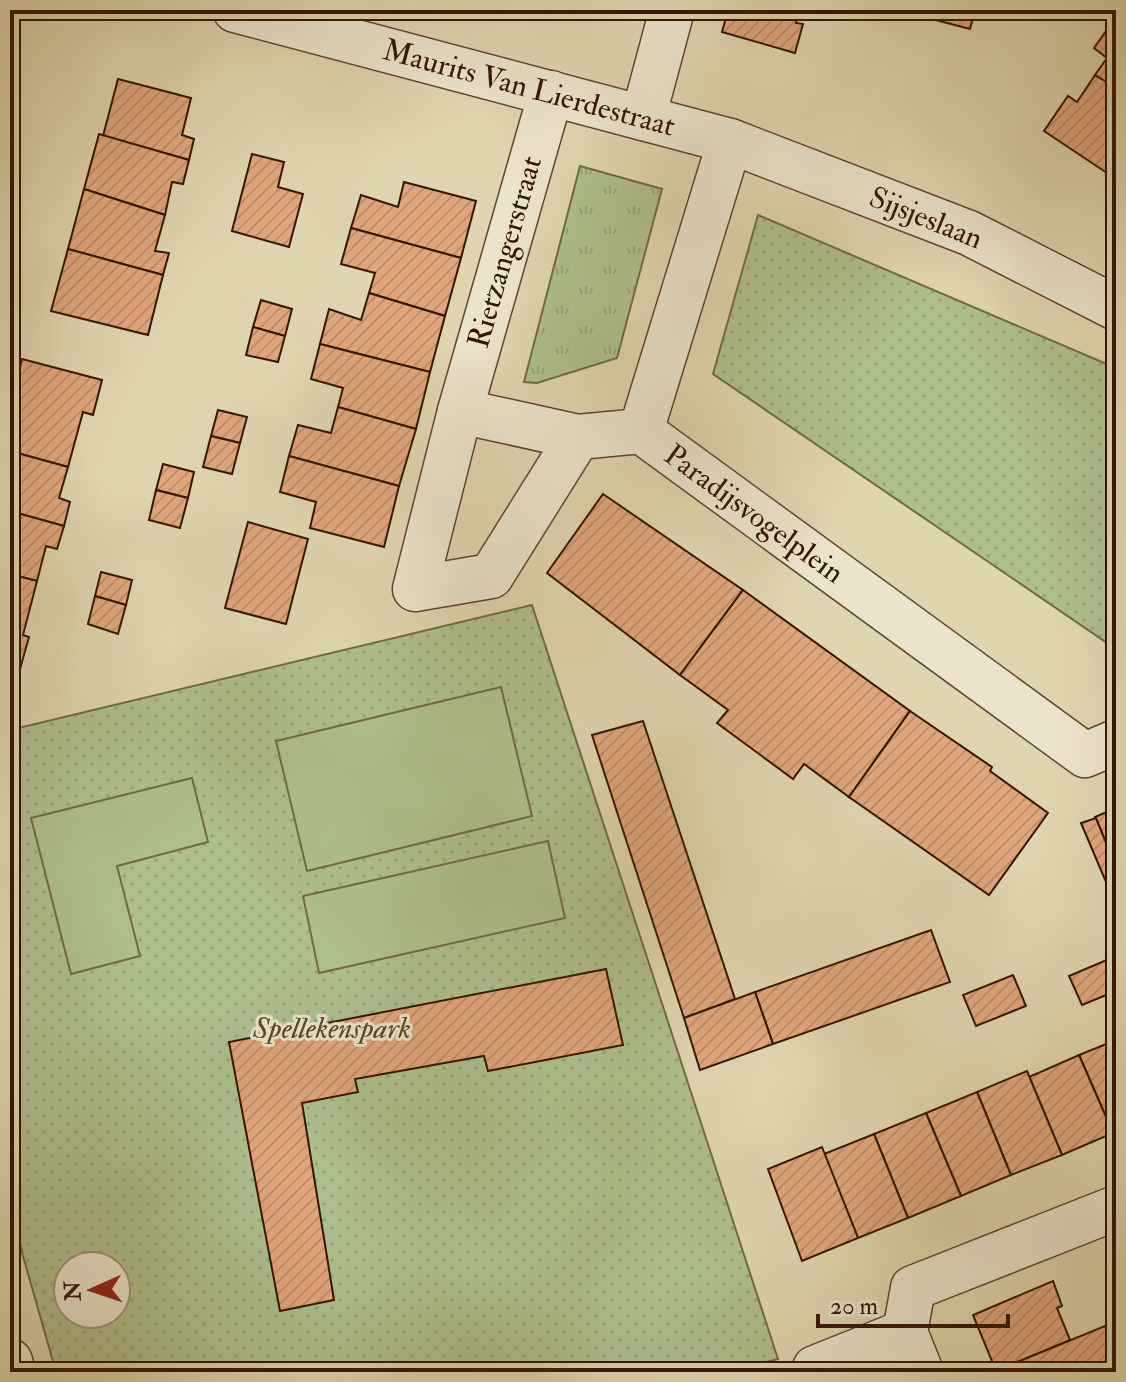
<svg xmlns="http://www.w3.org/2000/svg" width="1126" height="1382" font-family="'IM FELL Double Pica',serif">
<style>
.grass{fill:url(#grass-tufts);stroke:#706a4a;stroke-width:2}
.park{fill:url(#park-dots);stroke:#706a4a;stroke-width:2;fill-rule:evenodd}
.pitch{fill:#aebe8d;stroke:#706a4a;stroke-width:2}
.building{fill:url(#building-hatch);stroke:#331506;stroke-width:2}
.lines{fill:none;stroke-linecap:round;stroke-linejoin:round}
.minor-casing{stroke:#5e4530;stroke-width:47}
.minor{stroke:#eae4ca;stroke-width:44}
.labels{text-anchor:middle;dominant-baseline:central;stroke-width:6;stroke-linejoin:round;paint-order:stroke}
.street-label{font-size:30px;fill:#331506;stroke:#eae4ca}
.park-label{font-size:30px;font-style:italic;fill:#58482e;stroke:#eae4ca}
</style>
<defs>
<pattern id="grass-tufts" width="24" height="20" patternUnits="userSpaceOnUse" patternTransform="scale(2)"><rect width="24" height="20" fill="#aebe8d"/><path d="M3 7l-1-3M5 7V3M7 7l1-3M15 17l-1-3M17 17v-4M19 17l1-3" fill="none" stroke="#96a278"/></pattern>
<pattern id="park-dots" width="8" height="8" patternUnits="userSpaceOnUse" patternTransform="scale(2)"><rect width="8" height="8" fill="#aebe8d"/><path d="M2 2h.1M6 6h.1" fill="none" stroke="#96a278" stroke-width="1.8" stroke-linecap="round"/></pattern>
<pattern id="building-hatch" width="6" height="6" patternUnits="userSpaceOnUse" patternTransform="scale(2)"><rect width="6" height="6" fill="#e1a57b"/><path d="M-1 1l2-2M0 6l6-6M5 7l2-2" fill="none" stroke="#c28d69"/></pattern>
</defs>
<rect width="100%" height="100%" fill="#dfd5ae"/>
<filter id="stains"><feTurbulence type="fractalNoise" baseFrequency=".0025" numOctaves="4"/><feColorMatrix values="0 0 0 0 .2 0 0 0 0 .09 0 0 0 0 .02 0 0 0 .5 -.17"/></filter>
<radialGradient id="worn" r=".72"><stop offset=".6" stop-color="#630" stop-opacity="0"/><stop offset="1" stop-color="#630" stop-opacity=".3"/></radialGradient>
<path class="grass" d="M 580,166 L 662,189 L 617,358 L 537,383 L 524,382 Z"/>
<g class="park">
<path d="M 758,215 L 1116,368 L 1116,649 L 713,374 Z"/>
<path d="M 532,605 L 778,1359 L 725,1372 L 56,1372 L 23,1256 L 10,1199 L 10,730 ZM 68,1266 L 116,1266 L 116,1314 L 68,1314 Z"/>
</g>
<g class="pitch">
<path d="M 501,687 L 532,816 L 307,871 L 276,741 Z"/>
<path d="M 192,778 L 208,842 L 117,866 L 140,956 L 71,974 L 31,818 Z"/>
<path d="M 548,841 L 565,918 L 319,973 L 303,896 Z"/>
</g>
<g class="building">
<path d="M 728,10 L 799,10 L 796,23 L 803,24 L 795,53 L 722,32 Z"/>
<path d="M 910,10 L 975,10 L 970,29 L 909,13 Z"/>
<path d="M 1116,17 L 1116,88 L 1095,75 L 1107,58 L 1094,48 Z"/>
<path d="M 1095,75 L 1116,88 L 1116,179 L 1044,131 L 1068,96 L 1077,102 Z"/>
<path d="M 118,79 L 191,98 L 182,135 L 194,139 L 189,160 L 103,136 Z"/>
<path d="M 99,134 L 189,160 L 183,184 L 172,182 L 165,215 L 84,189 Z"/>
<path d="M 252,154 L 284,162 L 278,187 L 303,194 L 289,247 L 232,231 Z"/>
<path d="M 404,182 L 476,201 L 461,258 L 351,228 L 361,195 L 398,207 Z"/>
<path d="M 84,189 L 165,215 L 155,251 L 169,253 L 163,275 L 68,249 Z"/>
<path d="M 351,228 L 461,258 L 445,316 L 369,293 L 375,273 L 341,264 Z"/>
<path d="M 68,249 L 163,275 L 148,335 L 51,311 Z"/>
<path d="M 369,293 L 445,316 L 430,372 L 320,344 L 329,309 L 361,320 Z"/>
<path d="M 261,300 L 292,309 L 285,336 L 253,327 Z"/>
<path d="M 253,327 L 285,336 L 278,362 L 246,355 Z"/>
<path d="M 320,344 L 430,372 L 416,429 L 338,407 L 343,388 L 311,379 Z"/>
<path d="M 22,359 L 102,380 L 93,415 L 83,412 L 68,467 L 10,451 L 10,386 L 15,388 Z"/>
<path d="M 338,407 L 416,429 L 399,486 L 289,456 L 298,425 L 331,433 Z"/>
<path d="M 218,410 L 247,417 L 240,443 L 211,436 Z"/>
<path d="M 211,436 L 240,443 L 232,474 L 203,467 Z"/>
<path d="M 10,451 L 68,467 L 59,498 L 70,502 L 64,526 L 10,511 Z"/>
<path d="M 289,456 L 399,486 L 384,547 L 310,528 L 316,502 L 280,492 Z"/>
<path d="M 163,464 L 194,472 L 188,498 L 156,490 Z"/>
<path d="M 156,490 L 188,498 L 180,528 L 149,520 Z"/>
<path d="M 603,494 L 743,590 L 680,675 L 547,573 Z"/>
<path d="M 10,511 L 64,526 L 57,549 L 46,546 L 37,581 L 10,574 Z"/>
<path d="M 248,522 L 308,539 L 286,624 L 225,608 Z"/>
<path d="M 101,572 L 132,580 L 126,605 L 95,596 Z"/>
<path d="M 10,574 L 37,581 L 23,635 L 29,637 L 20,669 L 10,667 Z"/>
<path d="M 743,590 L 910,711 L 849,797 L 804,764 L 793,779 L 717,723 L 728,710 L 680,675 Z"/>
<path d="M 95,596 L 126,605 L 118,634 L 88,624 Z"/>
<path d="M 910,711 L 992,767 L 990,771 L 1048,813 L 989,895 L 849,797 Z"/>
<path d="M 643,721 L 735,999 L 684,1018 L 592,735 Z"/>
<path d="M 1116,808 L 1116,867 L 1095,817 Z"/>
<path d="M 1096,818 L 1116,867 L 1116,878 L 1106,882 L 1081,823 Z"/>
<path d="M 931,930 L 950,982 L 773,1044 L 755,992 Z"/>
<path d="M 1116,956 L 1116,991 L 1082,1005 L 1069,976 Z"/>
<path d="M 606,969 L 623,1045 L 488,1071 L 484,1056 L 355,1079 L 358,1092 L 302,1103 L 334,1300 L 280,1311 L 229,1042 Z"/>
<path d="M 1013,975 L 1026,1006 L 976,1026 L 963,995 Z"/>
<path d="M 755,992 L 773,1044 L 700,1070 L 684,1018 Z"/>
<path d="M 1116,1040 L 1116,1132 L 1113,1133 L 1079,1055 Z"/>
<path d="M 1079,1055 L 1113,1133 L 1062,1155 L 1029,1077 Z"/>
<path d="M 1027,1071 L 1062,1155 L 1011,1175 L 977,1092 Z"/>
<path d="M 977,1092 L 1011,1175 L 961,1196 L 926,1113 Z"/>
<path d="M 926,1113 L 961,1196 L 908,1218 L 874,1134 Z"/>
<path d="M 874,1134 L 908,1218 L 858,1238 L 824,1154 Z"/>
<path d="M 822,1147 L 858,1238 L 802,1261 L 768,1169 Z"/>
<path d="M 1053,1281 L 1062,1306 L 1057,1308 L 1070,1340 L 996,1371 L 973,1315 Z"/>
<path d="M 1105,1326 L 1116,1352 L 1116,1372 L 993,1372 Z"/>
</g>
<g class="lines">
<g class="minor-casing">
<g id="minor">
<path d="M 235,10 L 730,141 L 969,233 L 1116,308"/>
<path d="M 551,93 L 460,411 L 415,589 L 491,576 L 578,437 L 641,431"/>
<path d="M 643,118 L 672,10"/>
<path d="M 730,141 L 641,431 L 1085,755 L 1116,742"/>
<path d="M 460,411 L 578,437"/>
<path d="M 905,1332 L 913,1288 L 1116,1208"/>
<path d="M 905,1332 L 921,1372"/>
<path d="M 10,1361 L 13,1372"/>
<path d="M 817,1372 L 815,1368 L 905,1332"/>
</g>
</g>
<use href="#minor" class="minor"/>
</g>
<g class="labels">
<g class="street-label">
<text transform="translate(529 88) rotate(15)">Maurits Van Lierdestraat</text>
<text transform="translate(926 218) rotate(22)">Sijsjeslaan</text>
<text transform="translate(505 252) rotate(-74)">Rietzangerstraat</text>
<text transform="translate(754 514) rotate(36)">Paradijsvogelplein</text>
</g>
<g class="park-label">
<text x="332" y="1028">Spellekenspark</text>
</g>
</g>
<rect width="1126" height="1382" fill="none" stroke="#dfd5ae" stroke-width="40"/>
<rect x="12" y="12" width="1102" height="1358" fill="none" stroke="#331506" stroke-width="4"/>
<rect x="20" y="20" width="1086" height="1342" fill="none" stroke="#331506" stroke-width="2"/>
<g transform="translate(92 1290) rotate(267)"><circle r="38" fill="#eae4ca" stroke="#a1917c" stroke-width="2"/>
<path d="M0-6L14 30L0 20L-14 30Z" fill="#8f2418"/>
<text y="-12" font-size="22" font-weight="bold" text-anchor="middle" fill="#331506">N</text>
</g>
<path d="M818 1314v12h190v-12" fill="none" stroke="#331506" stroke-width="4"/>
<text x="830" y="1314" font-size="24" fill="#331506" stroke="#eae4ca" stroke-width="6" paint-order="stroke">20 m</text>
<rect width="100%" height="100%" filter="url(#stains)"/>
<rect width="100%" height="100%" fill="url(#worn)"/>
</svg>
